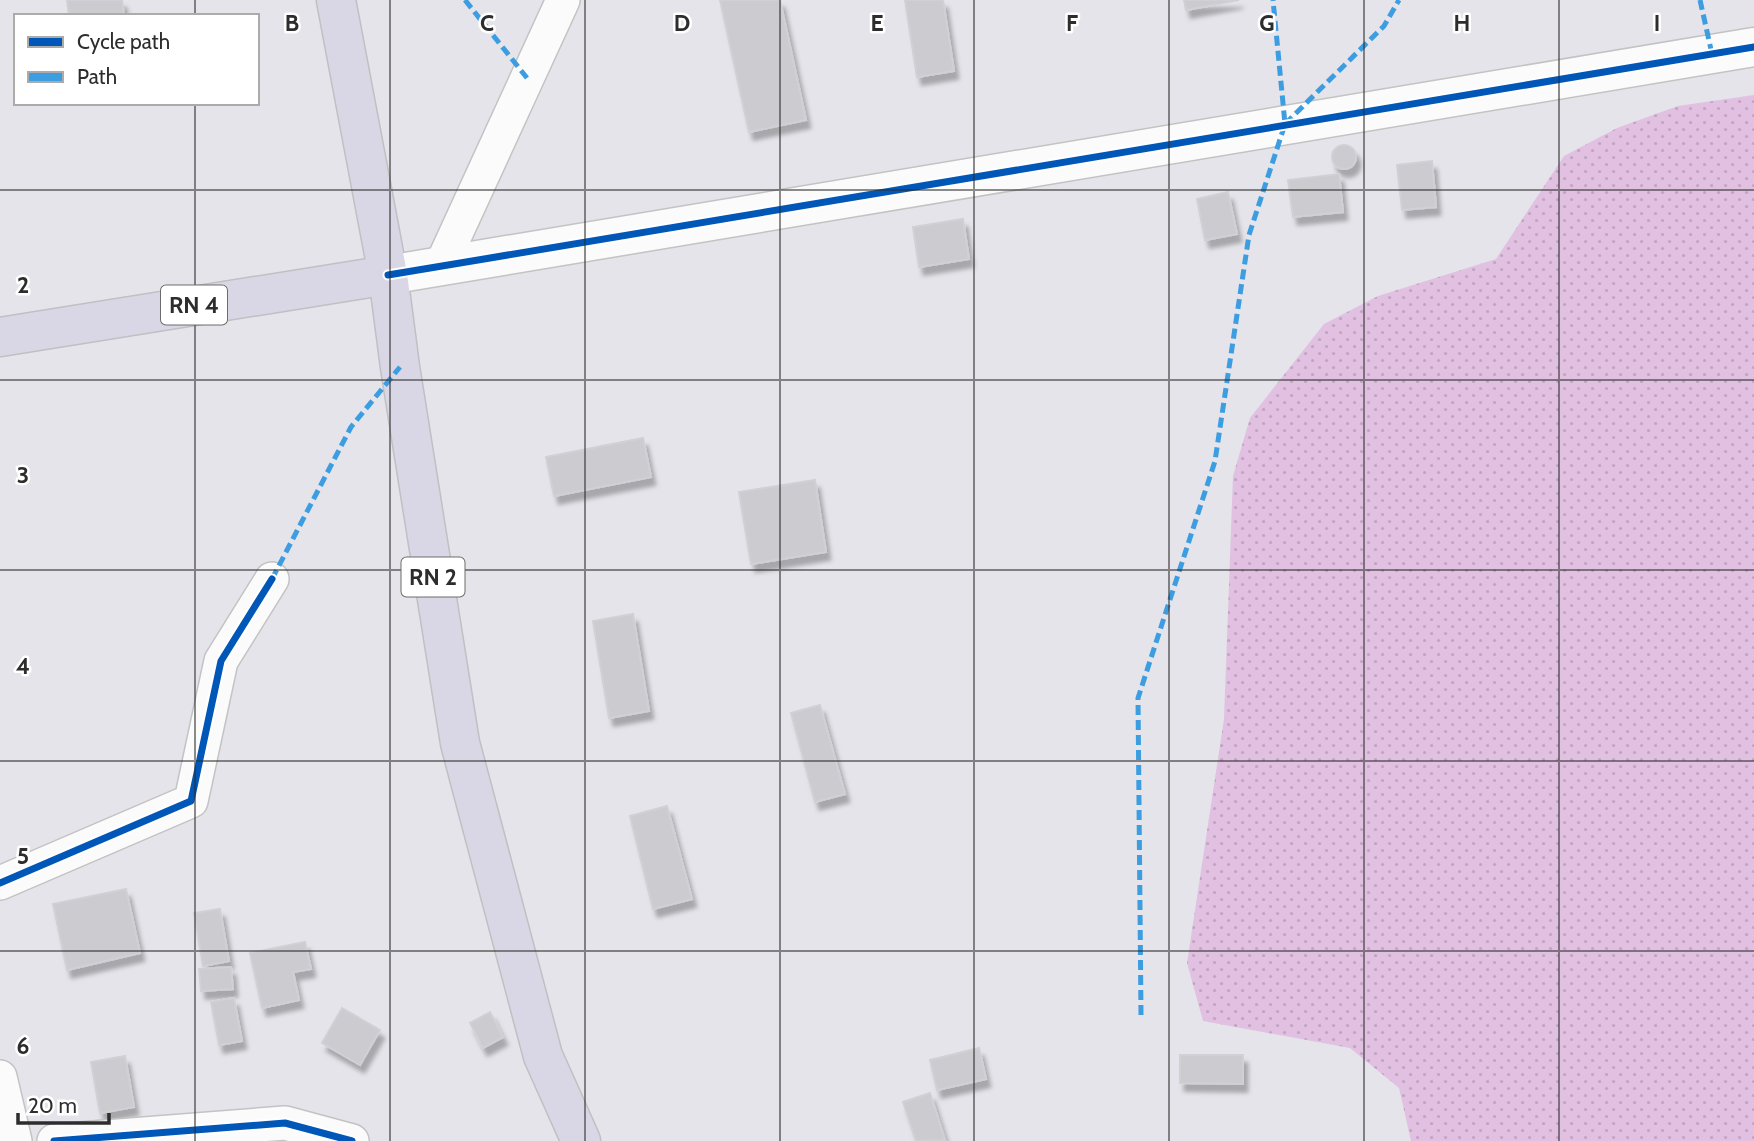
<svg xmlns="http://www.w3.org/2000/svg" width="1754" height="1141" font-family="Cabin,sans-serif">
<style>
.grass{fill:url(#grass-dots)}
.building{fill:#cbcbd0;stroke:#d0d0d5;stroke-width:2;filter:url(#shadow)}
.lines{fill:none;stroke-linecap:round;stroke-linejoin:round}
.street-casing{stroke:#c3c3c4;stroke-width:36}
.secondary-casing{stroke:#c3c3c4;stroke-width:41}
.primary-casing{stroke:#c0c0c2;stroke-width:41}
.street{stroke:#fbfbfc;stroke-width:33}
.secondary{stroke:#fbfbfc;stroke-width:38}
.primary{stroke:#d9d7e6;stroke-width:38}
.quiet{stroke:#3d9de1;stroke-width:5;stroke-dasharray:10 5;stroke-linecap:butt}
.cycleway-casing{stroke:#fff;stroke-width:11}
.cycleway{stroke:#0057b8;stroke-width:7}
.grid{fill:none;stroke:#2d2d2d;stroke-width:2;stroke-opacity:0.55}
.labels{text-anchor:middle;dominant-baseline:central;stroke-width:5;stroke-linejoin:round;paint-order:stroke}
.shield{fill:#fff;stroke:#6c6c6c;stroke-width:2}
.shield-label{font-size:23px;font-weight:bold;fill:#2d2d2d}
.grid-label{font-size:23px;text-anchor:middle;font-weight:bold;fill:#2d2d2d;stroke:#fff;stroke-width:5;stroke-linejoin:round;paint-order:stroke}
</style>
<defs>
<pattern id="grass-dots" width="8" height="8" patternUnits="userSpaceOnUse" patternTransform="scale(1.75)"><rect width="8" height="8" fill="#e1c0e2"/><path d="M2 2h.1M6 6h.1" fill="none" stroke="#c1a5c2" stroke-width="1.8" stroke-linecap="round"/></pattern>
<filter id="shadow"><feDropShadow dx="4.5" dy="8" stdDeviation="2" flood-color="#0004"/></filter>
</defs>
<rect width="100%" height="100%" fill="#e4e4ea"/>
<path class="grass" d="M 1754,95 L 1754,1141 L 1411,1141 L 1399,1088 L 1350,1048 L 1203,1021 L 1187,963 L 1224,719 L 1233,476 L 1250,418 L 1324,324 L 1378,296 L 1496,259 L 1564,156 L 1617,128 L 1678,106 Z"/>
<g class="building">
<path d="M 67,0 L 122,0 L 124,16 L 69,16 Z"/>
<path d="M 720,0 L 780,0 L 806,120 L 749,132 Z"/>
<path d="M 905,0 L 943,0 L 954,71 L 917,77 Z"/>
<path d="M 1184,0 L 1239,0 L 1186,10 Z"/>
<circle cx="1344" cy="157" r="12"/>
<path d="M 1432,161 L 1436,207 L 1402,210 L 1397,165 Z"/>
<path d="M 1339,174 L 1343,212 L 1293,217 L 1288,180 Z"/>
<path d="M 1228,192 L 1237,234 L 1205,240 L 1197,199 Z"/>
<path d="M 963,219 L 969,259 L 919,267 L 913,227 Z"/>
<path d="M 643,438 L 651,477 L 554,496 L 546,457 Z"/>
<path d="M 815,480 L 826,552 L 751,564 L 739,492 Z"/>
<path d="M 633,614 L 649,711 L 609,718 L 593,621 Z"/>
<path d="M 820,705 L 845,794 L 815,802 L 791,713 Z"/>
<path d="M 667,806 L 692,899 L 653,909 L 630,816 Z"/>
<path d="M 126,889 L 140,953 L 67,970 L 53,904 Z"/>
<path d="M 220,909 L 229,961 L 203,966 L 194,913 Z"/>
<path d="M 305,942 L 311,969 L 293,972 L 299,1000 L 262,1008 L 250,953 Z"/>
<path d="M 231,967 L 233,989 L 201,991 L 199,969 Z"/>
<path d="M 234,998 L 242,1041 L 219,1045 L 211,1002 Z"/>
<path d="M 342,1008 L 380,1030 L 360,1065 L 322,1043 Z"/>
<path d="M 490,1012 L 503,1037 L 483,1048 L 470,1023 Z"/>
<path d="M 979,1048 L 986,1079 L 937,1090 L 930,1060 Z"/>
<path d="M 1180,1055 L 1243,1055 L 1243,1084 L 1180,1083 Z"/>
<path d="M 125,1056 L 134,1107 L 100,1113 L 91,1062 Z"/>
<path d="M 930,1093 L 945,1140 L 916,1141 L 903,1102 Z"/>
</g>
<g class="lines">
<g class="street-casing">
<g id="street">
<path d="M 441,266 L 563,0"/>
<path d="M 0,883 L 191,801 L 221,661 L 272,579"/>
<path d="M 0,1077 L 15,1141"/>
<path d="M 54,1141 L 285,1123 L 352,1141"/>
</g>
</g>
<g class="secondary-casing">
<path id="secondary" d="M 388,275 L 1754,47"/>
</g>
<g class="primary-casing">
<g id="primary">
<path d="M 336,0 L 388,275 L 400,367 L 460,743 L 543,1056 L 581,1141"/>
<path d="M 0,337 L 388,275"/>
</g>
</g>
<use href="#street" class="street"/>
<use href="#secondary" class="secondary"/>
<use href="#primary" class="primary"/>
<g class="quiet">
<path d="M 465,0 L 527,78"/>
<path d="M 1700,0 L 1712,54"/>
<path d="M 1285,124 L 1384,26 L 1399,0"/>
<path d="M 272,579 L 351,427 L 400,367"/>
<path d="M 1141,1015 L 1138,698 L 1215,461 L 1249,235 L 1285,124 L 1273,0"/>
</g>
<g class="cycleway-casing">
<g id="cycleway">
<path d="M 388,275 L 1754,47"/>
<path d="M 0,883 L 191,801 L 221,661 L 272,579"/>
<path d="M 54,1141 L 285,1123 L 352,1141"/>
</g>
</g>
<use href="#cycleway" class="cycleway"/>
</g>
<path class="grid" d="M 195,0 L 195,16M 390,0 L 390,1141M 585,0 L 585,1141M 780,0 L 780,1141M 974,0 L 974,1141M 1169,0 L 1169,1141M 1364,0 L 1364,1141M 1559,0 L 1559,1141M 195,103 L 195,1141M 0,190 L 1754,190M 0,380 L 1754,380M 0,570 L 1754,570M 0,761 L 1754,761M 0,951 L 1754,951"/>
<g class="labels">
<g class="shield">
<rect x="161" y="285.5" width="66" height="39" rx="5"/>
<rect x="401.5" y="557.5" width="63" height="39" rx="5"/>
</g>
<g class="shield-label">
<text x="194" y="305">RN 4</text>
<text x="433" y="577">RN 2</text>
</g>
</g>
<g class="grid-label">
<text x="292" y="31">B</text>
<text x="487" y="31">C</text>
<text x="682" y="31">D</text>
<text x="877" y="31">E</text>
<text x="1072" y="31">F</text>
<text x="1267" y="31">G</text>
<text x="1462" y="31">H</text>
<text x="1657" y="31">I</text>
<text x="23" y="293">2</text>
<text x="23" y="483">3</text>
<text x="23" y="674">4</text>
<text x="23" y="864">5</text>
<text x="23" y="1054">6</text>
</g>
<rect x="14" y="14" width="245" height="91" fill="#ffffff" stroke="#ababab" stroke-width="2"/>
<rect x="28" y="37" width="35" height="10" fill="#0057b8" stroke="#ababab" stroke-width="2"/>
<text x="77" y="49" font-size="21" fill="#2d2d2d">Cycle path</text>
<rect x="28" y="72" width="35" height="10" fill="#3d9de1" stroke="#ababab" stroke-width="2"/>
<text x="77" y="84" font-size="21" fill="#2d2d2d">Path</text>
<path d="M18 1113v10h91v-10" fill="none" stroke="#2d2d2d" stroke-width="3.5"/>
<text x="28" y="1113" font-size="21" fill="#2d2d2d" stroke="#ffffff" stroke-width="5" paint-order="stroke">20 m</text>
</svg>
